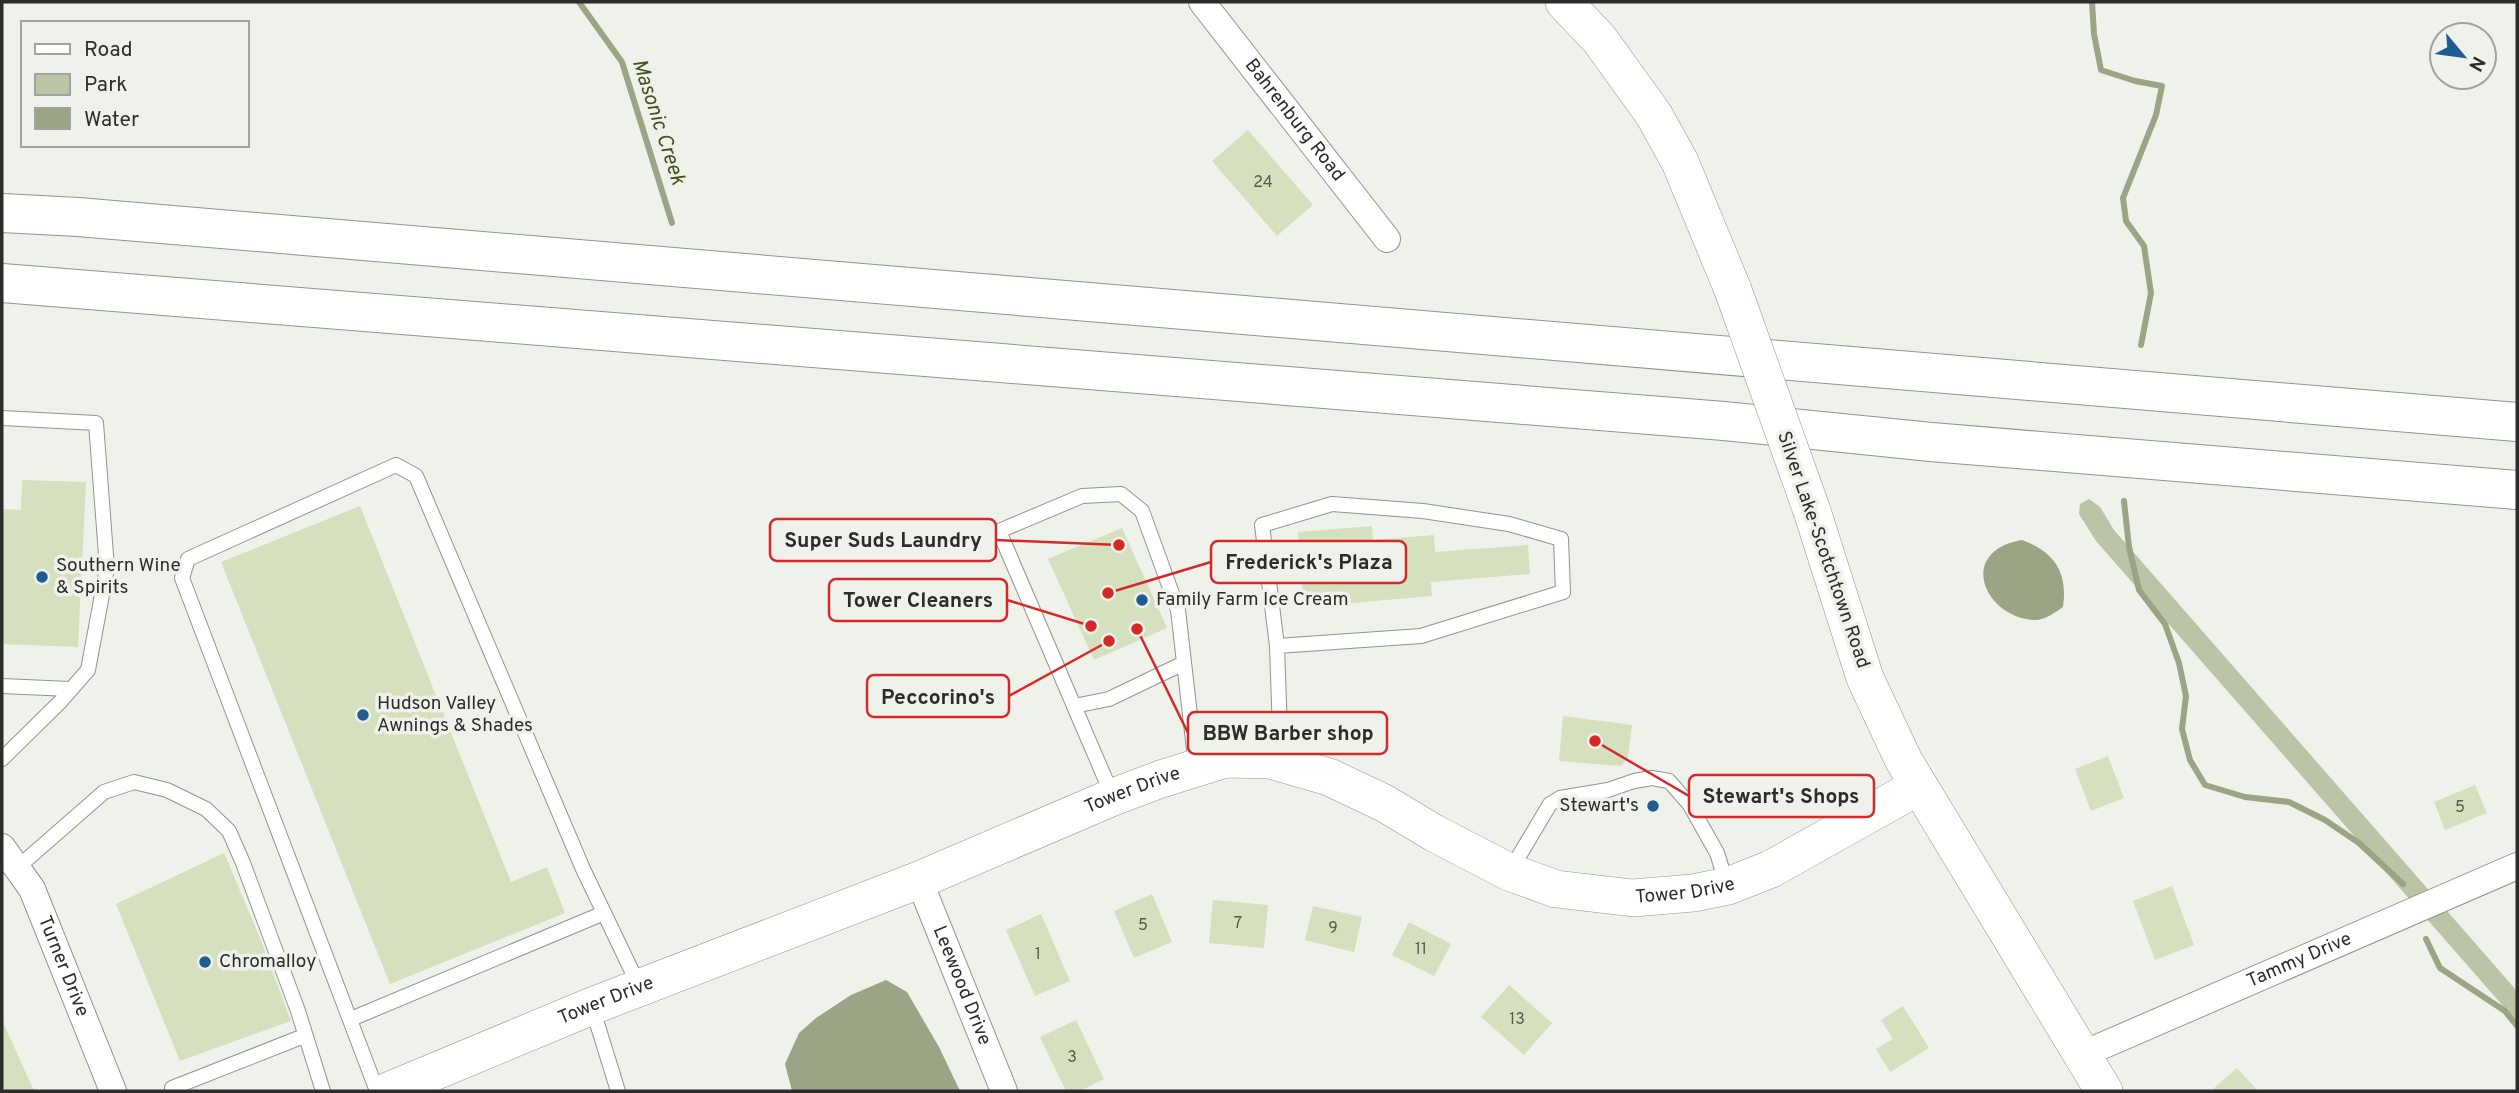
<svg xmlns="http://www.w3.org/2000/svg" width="2519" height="1093" font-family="Overpass,sans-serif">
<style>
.green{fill:#bac5a7}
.water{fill:#9aa585}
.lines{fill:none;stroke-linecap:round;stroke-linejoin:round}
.stream{stroke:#9aa585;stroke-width:6}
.building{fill:#d4e0be}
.lane-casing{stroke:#92958e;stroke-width:16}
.street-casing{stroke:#92958e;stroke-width:28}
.secondary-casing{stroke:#92958e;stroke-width:38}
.highway-casing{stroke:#92958e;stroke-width:40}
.lane{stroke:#fff;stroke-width:14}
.street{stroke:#fff;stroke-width:26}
.secondary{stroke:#fff;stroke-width:37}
.highway{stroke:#fff;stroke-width:38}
.secondary-bridge-casing{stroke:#92958e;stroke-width:38;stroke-linecap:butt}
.secondary-bridge{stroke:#fff;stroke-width:37}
.poi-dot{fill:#1e5c92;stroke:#eff2ea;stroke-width:2.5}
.labels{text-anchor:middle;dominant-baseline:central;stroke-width:7;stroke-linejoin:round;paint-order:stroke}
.number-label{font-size:16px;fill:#565a4f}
.street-label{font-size:19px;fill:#2c2d2a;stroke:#eff2ea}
.poi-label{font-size:19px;fill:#2c2d2a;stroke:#eff2ea;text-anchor:start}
.water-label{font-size:21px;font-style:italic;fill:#43521f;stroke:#eff2ea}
.leader{fill:none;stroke:#d62828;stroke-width:2.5}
.callout-dot{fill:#d62828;stroke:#eff2ea;stroke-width:2.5}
.callout{fill:#eff2ea;stroke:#d62828;stroke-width:2.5}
.callout-label{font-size:21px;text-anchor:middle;font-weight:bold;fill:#2c2d2a}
</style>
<rect width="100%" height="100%" fill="#eff2ea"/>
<path class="green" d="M 2089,499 L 2100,507 L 2114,530 L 2517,991 L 2517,1022 L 2096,541 L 2079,514 L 2080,504 Z"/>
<g class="water">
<path d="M 2022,540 C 2055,552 2068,573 2063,607 C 2054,613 2044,621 2033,620 C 1983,616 1957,551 2022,540 Z"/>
<path d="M 886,980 L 907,992 L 939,1047 L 960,1091 L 792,1091 L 785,1064 L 799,1033 L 816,1018 L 851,995 Z"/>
</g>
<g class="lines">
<g class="stream">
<path d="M 579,2 L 622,62 L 672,223"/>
<path d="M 2092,2 L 2094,34 L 2101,70 L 2135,81 L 2162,86 L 2156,115 L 2123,198 L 2126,221 L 2144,246 L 2151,293 L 2141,345"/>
<path d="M 2124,501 L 2129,547 L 2139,590 L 2165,624 L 2179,663 L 2186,696 L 2182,729 L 2190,760 L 2205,785 L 2245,797 L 2289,802 L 2325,820 L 2359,843 L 2403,884"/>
<path d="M 2426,939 L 2440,968 L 2505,1011 L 2517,1026"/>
</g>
</g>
<g class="building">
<path d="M 1248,130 L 1313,205 L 1277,236 L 1212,161 Z"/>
<path d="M 22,480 L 86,482 L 78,647 L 2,644 L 2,509 L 21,510 Z"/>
<path d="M 360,506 L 511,882 L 547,867 L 565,913 L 390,984 L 221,562 Z"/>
<path d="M 1372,526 L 1373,540 L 1434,535 L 1435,552 L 1528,545 L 1530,574 L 1431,582 L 1432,596 L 1304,607 L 1298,532 Z"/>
<path d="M 1122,528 L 1167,628 L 1094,660 L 1048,559 Z"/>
<path d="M 1563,716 L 1632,725 L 1628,757 L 1621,766 L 1559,761 Z"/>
<path d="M 2108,756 L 2124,798 L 2091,811 L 2075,769 Z"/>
<path d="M 2475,785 L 2487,813 L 2445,830 L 2434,802 Z"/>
<path d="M 224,853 L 260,938 L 291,1021 L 180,1061 L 116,904 Z"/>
<path d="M 2172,886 L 2194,945 L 2155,960 L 2133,901 Z"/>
<path d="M 1152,894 L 1172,942 L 1134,958 L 1114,911 Z"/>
<path d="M 1213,900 L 1268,905 L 1264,948 L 1209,943 Z"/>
<path d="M 1313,906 L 1362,917 L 1354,952 L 1305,940 Z"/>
<path d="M 1041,914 L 1070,981 L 1035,996 L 1006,930 Z"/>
<path d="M 1409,922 L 1451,944 L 1434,976 L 1392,955 Z"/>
<path d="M 1509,985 L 1552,1023 L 1524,1055 L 1481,1017 Z"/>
<path d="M 1903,1006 L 1929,1048 L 1890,1072 L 1876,1049 L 1893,1039 L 1881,1020 Z"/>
<path d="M 2,1020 L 34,1091 L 2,1091 Z"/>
<path d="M 1076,1020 L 1104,1079 L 1080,1091 L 1066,1091 L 1040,1037 Z"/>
<path d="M 2237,1068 L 2258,1091 L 2211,1091 Z"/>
</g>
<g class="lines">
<g class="lane-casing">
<g id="lane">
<path d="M 2,418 L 96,423 L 107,568 L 88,670 L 60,702 L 2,759"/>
<path d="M 1277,646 L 1262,525 L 1332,504 L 1423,511 L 1509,524 L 1561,539 L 1563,592 L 1421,636 L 1277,646 L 1281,762"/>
<path d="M 1184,663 L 1109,699 L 1074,706 L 999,531 L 1082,496 L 1121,494 L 1142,511 L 1178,610 L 1196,767"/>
<path d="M 2,686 L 70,689"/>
<path d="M 1074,706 L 1113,797"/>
<path d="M 17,868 L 104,792 L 134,782 L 167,790 L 206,809 L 229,831 L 243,863 L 298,1011 L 323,1091"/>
<path d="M 1510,871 L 1550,804 L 1560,798 L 1608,790 L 1634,781 L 1652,778 L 1669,781 L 1690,805 L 1717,853 L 1727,885"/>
<path d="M 592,1007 L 618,1091"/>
<path d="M 351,1019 L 604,913"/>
<path d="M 172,1088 L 304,1036"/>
<path d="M 377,1091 L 182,578 L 188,559 L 396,465 L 416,476 L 583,869 L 639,986"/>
</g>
</g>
<g class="street-casing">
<g id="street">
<path id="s1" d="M 1202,2 L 1387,239"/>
<path id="s2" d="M 2,847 L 32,889 L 113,1091"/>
<path id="s3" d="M 919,880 L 1004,1091"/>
<path id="s4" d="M 2081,1055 L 2517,866"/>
</g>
</g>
<g class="secondary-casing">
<g id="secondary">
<path d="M 1564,2 L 1600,40 L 1654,115 L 1680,162 L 1733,290"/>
<path d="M 1812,511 L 1865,678 L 1904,761 L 2104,1091"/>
<path id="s5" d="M 388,1091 L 592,1006 L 919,880 L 1113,797 L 1161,779 L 1225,759 L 1270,760 L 1329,777 L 1384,803 L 1434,833 L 1509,872 L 1556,889 L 1633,898 L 1693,893 L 1728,886 L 1771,869 L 1919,786"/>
</g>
</g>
<g class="highway-casing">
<g id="highway">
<path d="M 2,213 L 78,217 L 2517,422"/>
<path d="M 2,283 L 1724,421 L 1931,442 L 2517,490"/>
</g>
</g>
<use href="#lane" class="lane"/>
<use href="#street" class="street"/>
<use href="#secondary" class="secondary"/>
<use href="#highway" class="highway"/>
<g class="secondary-bridge-casing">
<path id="secondary-bridge" d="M 1733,290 L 1812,511"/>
</g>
<use href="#secondary-bridge" class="secondary-bridge"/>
</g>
<g class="poi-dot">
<circle cx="42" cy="577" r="7"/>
<circle cx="1142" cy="600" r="7"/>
<circle cx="363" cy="715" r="7"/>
<circle cx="1653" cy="806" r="7"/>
<circle cx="205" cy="962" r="7"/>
</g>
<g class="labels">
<g class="number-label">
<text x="1263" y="183">24</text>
<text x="2460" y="808">5</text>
<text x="1238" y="924">7</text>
<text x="1143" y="926">5</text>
<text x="1333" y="929">9</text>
<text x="1421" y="950">11</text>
<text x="1038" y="955">1</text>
<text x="1517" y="1020">13</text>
<text x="1072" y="1058">3</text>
</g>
<g class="street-label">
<text stroke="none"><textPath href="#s1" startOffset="150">Bahrenburg Road</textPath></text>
<text transform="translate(1823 550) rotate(71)">Silver Lake-Scotchtown Road</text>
<text stroke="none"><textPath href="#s5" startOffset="803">Tower Drive</textPath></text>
<text stroke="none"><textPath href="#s5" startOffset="1391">Tower Drive</textPath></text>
<text stroke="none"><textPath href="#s4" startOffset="238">Tammy Drive</textPath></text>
<text stroke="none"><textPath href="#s2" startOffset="135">Turner Drive</textPath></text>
<text stroke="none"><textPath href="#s3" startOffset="114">Leewood Drive</textPath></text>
<text stroke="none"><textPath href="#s5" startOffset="236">Tower Drive</textPath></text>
</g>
<g class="poi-label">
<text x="56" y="566">Southern Wine<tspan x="56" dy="22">&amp; Spirits</tspan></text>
<text x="1156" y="600">Family Farm Ice Cream</text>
<text x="377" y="704">Hudson Valley<tspan x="377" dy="22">Awnings &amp; Shades</tspan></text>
<text x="1639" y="806" text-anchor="end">Stewart's</text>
<text x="219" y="962">Chromalloy</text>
</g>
<g class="water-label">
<text transform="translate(658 122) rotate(72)">Masonic Creek</text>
</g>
</g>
<path class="leader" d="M1119 545L996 540M1108 593L1211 562M1091 626L1007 600M1109 641L1009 696M1137 629L1188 733M1595 741L1689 796"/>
<g class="callout-dot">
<circle cx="1119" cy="545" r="7"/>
<circle cx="1108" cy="593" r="7"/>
<circle cx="1091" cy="626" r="7"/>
<circle cx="1109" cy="641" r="7"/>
<circle cx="1137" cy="629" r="7"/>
<circle cx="1595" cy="741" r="7"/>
</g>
<g class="callout">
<rect x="770" y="519" width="226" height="42" rx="7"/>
<rect x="1211" y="541" width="195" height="42" rx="7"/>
<rect x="829" y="579" width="178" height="42" rx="7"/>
<rect x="867" y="675" width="142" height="42" rx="7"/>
<rect x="1188" y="712" width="199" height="42" rx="7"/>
<rect x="1689" y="775" width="185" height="42" rx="7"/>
</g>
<g class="callout-label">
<text x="883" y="547">Super Suds Laundry</text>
<text x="1309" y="569">Frederick's Plaza</text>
<text x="918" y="607">Tower Cleaners</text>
<text x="938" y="704">Peccorino's</text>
<text x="1288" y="740">BBW Barber shop</text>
<text x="1781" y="803">Stewart's Shops</text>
</g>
<rect width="2519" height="1093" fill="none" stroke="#2c2d2a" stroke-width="7"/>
<rect x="21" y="21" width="228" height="126" fill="#eff2ea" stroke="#a1a39d" stroke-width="2"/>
<rect x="35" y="44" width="35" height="10" fill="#ffffff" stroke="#a1a39d" stroke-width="2"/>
<text x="84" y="56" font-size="21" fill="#2c2d2a">Road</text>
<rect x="35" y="74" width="35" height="21" fill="#bac5a7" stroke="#a1a39d" stroke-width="2"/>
<text x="84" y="91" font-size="21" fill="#2c2d2a">Park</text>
<rect x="35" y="108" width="35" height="21" fill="#9aa585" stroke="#a1a39d" stroke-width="2"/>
<text x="84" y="126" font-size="21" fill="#2c2d2a">Water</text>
<g transform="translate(2463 56) rotate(119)"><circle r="33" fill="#eff2ea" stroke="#a1a39d" stroke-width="2"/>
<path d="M0-5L12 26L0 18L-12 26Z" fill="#1e5c92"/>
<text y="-10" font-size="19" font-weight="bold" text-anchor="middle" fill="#2c2d2a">N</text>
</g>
</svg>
